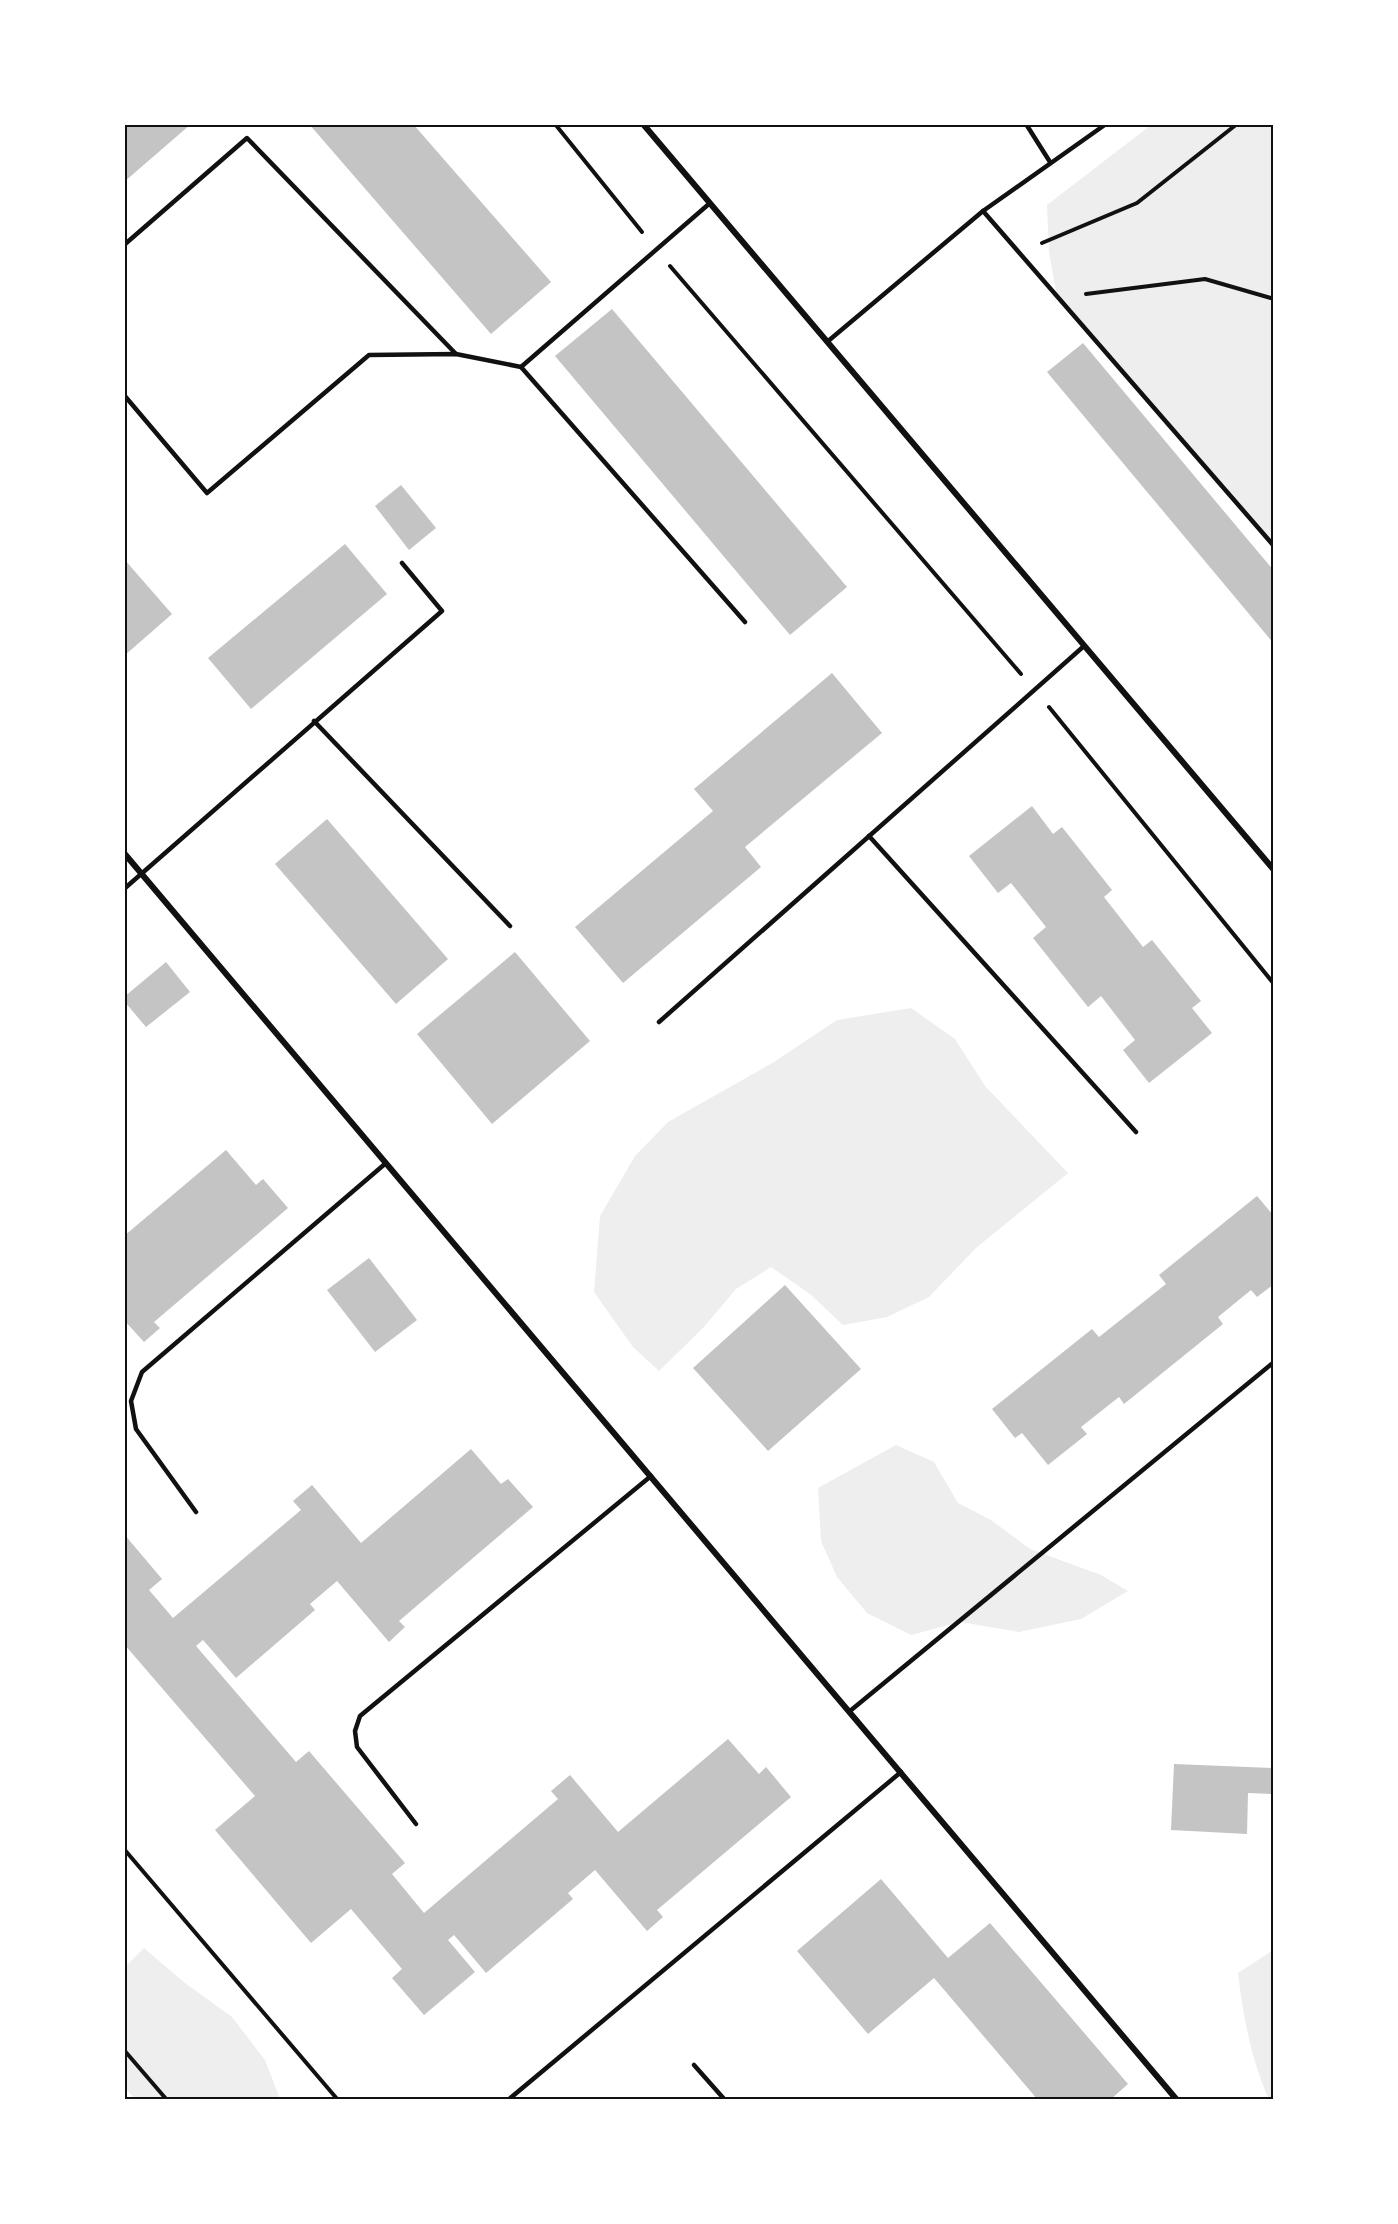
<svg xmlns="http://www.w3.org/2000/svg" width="1398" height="2224" font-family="Arial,sans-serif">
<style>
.green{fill:#eee}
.building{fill:#c4c4c4}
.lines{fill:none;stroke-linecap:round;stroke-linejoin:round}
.path{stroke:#111;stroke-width:4}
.service{stroke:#111;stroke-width:4.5}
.minor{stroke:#111;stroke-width:6}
.neatline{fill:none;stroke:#111;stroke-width:2}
</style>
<rect width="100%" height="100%" fill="#fff"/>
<g class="green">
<path d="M 1151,125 L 1273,125 L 1273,545 L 1057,297 L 1049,252 L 1047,205 Z"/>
<path d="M 911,1008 L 955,1039 L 985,1086 L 1068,1173 L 976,1248 L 929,1297 L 887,1317 L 843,1325 L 810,1294 L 771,1267 L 736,1289 L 703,1328 L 659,1371 L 633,1347 L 594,1292 L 600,1216 L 635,1156 L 668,1122 L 774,1062 L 837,1020 Z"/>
<path d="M 896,1445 L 934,1462 L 958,1503 L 991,1520 L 1030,1549 L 1101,1575 L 1128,1591 L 1081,1619 L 1019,1632 L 960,1622 L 911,1635 L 867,1613 L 837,1577 L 821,1541 L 818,1488 Z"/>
<path d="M 144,1948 L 185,1983 L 232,2017 L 265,2060 L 280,2099 L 135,2099 L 125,2088 L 124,1968 Z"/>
<path d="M 1273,1950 L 1274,2099 L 1269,2100 C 1251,2059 1243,2016 1238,1973 Z"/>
</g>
<g class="building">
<path d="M 124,124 L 191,124 L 124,182 Z"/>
<path d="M 309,124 L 413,124 L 551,282 L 491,334 Z"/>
<path d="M 612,309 L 847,587 L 790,635 L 555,356 Z"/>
<path d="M 1083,343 L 1274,571 L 1274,644 L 1047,372 Z"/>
<path d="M 401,485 L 436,528 L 409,550 L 375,506 Z"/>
<path d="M 345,544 L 387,594 L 251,709 L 208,658 Z"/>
<path d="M 124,559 L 172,614 L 124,656 Z"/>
<path d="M 832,673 L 882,733 L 745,847 L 761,867 L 623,983 L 575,927 L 713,811 L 694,789 Z"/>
<path d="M 1032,806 L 1053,834 L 1062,827 L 1112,890 L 1104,897 L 1143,947 L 1152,940 L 1201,1001 L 1192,1008 L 1212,1033 L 1149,1083 L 1123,1050 L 1135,1040 L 1101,996 L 1088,1007 L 1033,938 L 1046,927 L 1011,883 L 998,893 L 969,856 Z"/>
<path d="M 327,819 L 448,959 L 396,1004 L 275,864 Z"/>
<path d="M 515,952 L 590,1041 L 492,1124 L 417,1034 Z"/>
<path d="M 166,962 L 190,992 L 146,1027 L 124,1001 L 124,997 Z"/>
<path d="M 226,1150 L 256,1185 L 263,1179 L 288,1208 L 154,1322 L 160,1328 L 144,1342 L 124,1320 L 124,1236 Z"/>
<path d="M 1257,1196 L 1274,1216 L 1274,1284 L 1257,1297 L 1251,1290 L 1218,1317 L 1223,1324 L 1124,1404 L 1119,1397 L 1081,1427 L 1087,1434 L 1048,1465 L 1022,1433 L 1015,1438 L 992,1409 L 1092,1329 L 1099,1337 L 1166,1284 L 1159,1275 Z"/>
<path d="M 369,1258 L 417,1320 L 375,1352 L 327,1290 Z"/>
<path d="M 785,1285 L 861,1369 L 768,1451 L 693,1368 Z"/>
<path d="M 471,1449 L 501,1484 L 508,1479 L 533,1507 L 399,1621 L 405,1627 L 389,1642 L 337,1581 L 310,1604 L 315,1610 L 236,1678 L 203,1640 L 196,1646 L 296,1762 L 309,1751 L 405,1863 L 392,1874 L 424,1913 L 558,1799 L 551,1791 L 570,1775 L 618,1832 L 728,1739 L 759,1774 L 766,1767 L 791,1797 L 657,1910 L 663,1917 L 647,1931 L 595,1870 L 568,1893 L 573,1899 L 486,1973 L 454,1935 L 448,1940 L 475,1972 L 424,2015 L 392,1978 L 402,1969 L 351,1909 L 311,1943 L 215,1830 L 255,1796 L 124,1644 L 124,1534 L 162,1579 L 149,1590 L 173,1618 L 301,1510 L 293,1501 L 312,1485 L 361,1543 Z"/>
<path d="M 1174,1764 L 1274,1768 L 1274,1794 L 1248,1793 L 1247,1834 L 1171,1830 Z"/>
<path d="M 881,1879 L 948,1958 L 990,1923 L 1128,2084 L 1110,2100 L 1038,2100 L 934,1978 L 868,2034 L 797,1951 Z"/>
</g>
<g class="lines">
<g class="path">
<path d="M 555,124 L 642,232"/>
<path d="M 1042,243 L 1137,203 L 1237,124"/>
<path d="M 670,266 L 1021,674"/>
<path d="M 1086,294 L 1205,279 L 1274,299"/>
<path d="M 1049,707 L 1274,984"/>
<path d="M 124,1849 L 338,2100"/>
<path d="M 124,2050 L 167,2100"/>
</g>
<g class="service">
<path d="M 1026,124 L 1050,162"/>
<path d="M 710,203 L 521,367 L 745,622"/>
<path d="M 983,211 L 1274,546"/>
<path d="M 124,245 L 247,138 L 456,354"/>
<path d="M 827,342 L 983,211 L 1106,124"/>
<path d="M 124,395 L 207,493 L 369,355 L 456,354 L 521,367"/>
<path d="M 314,721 L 510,926"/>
<path d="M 869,836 L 1136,1132"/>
<path d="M 124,889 L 442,611 L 402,563"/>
<path d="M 659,1022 L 1084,646"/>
<path d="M 196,1512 L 136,1429 L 131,1401 L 142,1372 L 386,1163"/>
<path d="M 850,1711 L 1274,1362"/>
<path d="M 416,1824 L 357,1747 L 355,1731 L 360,1716 L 651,1476"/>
<path d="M 694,2065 L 725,2100"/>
<path d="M 508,2100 L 901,1772"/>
</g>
<g class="minor">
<path d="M 643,124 L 1274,870"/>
<path d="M 124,853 L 1177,2100"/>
</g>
</g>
<rect width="1398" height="2224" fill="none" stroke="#ffffff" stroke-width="252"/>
<rect x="126" y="126" width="1146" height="1972" class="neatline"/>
</svg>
